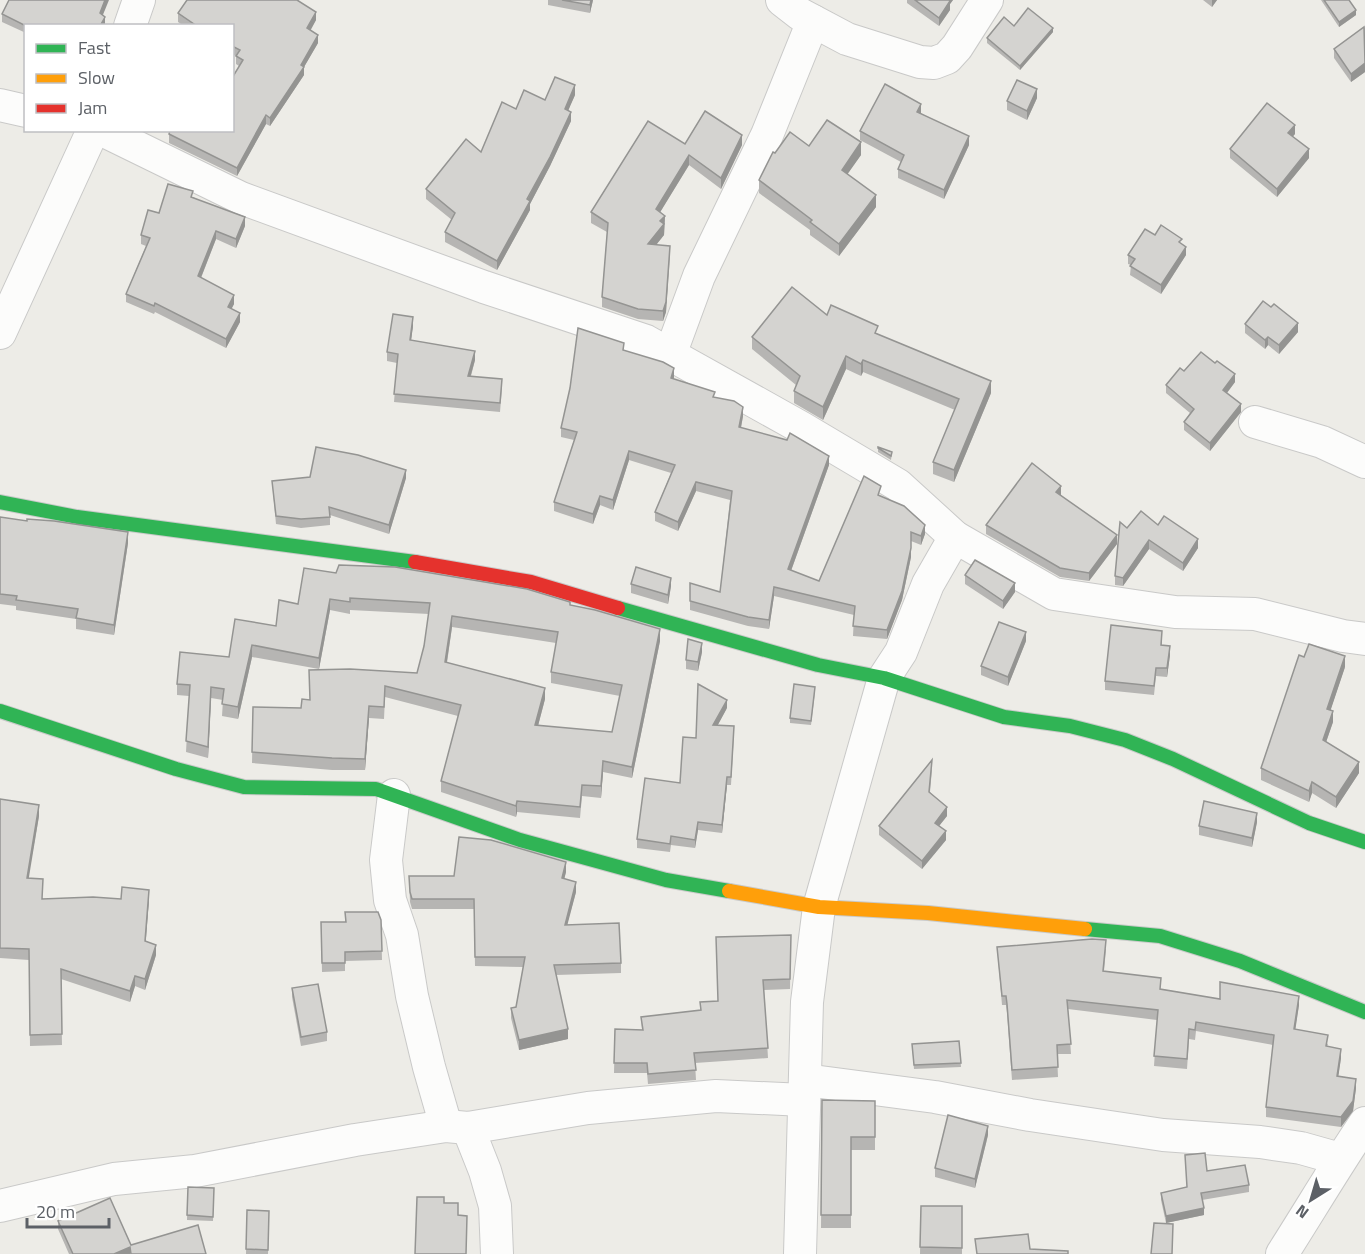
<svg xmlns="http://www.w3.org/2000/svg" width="1365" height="1254" font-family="'Titillium Web',sans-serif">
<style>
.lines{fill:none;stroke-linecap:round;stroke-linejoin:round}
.street-casing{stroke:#c9c9c8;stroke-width:34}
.fast-casing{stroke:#c9cac9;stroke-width:16}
.slow-casing{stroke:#c9cac9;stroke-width:16}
.jam-casing{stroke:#c9cac9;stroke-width:16}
.street{stroke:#fcfcfb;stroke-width:32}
.fast{stroke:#30b455;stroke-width:14}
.slow{stroke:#ff9f0a;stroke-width:14}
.jam{stroke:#e5322d;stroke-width:14}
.wall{fill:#b6b5b3;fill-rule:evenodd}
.shaded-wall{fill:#949492}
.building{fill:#d4d3d0;stroke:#949492;stroke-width:1.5;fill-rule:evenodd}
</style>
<rect width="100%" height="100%" fill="#edece7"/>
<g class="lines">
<g class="street-casing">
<g id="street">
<path d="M 782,0 L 800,14 L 847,39 L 920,62 L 934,63 L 947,58 L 957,47 L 987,0"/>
<path d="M 130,26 L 139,0"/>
<path d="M 0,105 L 26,111"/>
<path d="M 102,130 L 241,198 L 484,287 L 646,341 L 802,428 L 898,485 L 955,537 L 1054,594 L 1175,612 L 1255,614 L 1343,636 L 1365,639"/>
<path d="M 0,333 L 93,130"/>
<path d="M 670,355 L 699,276 L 767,135 L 813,21"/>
<path d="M 1255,422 L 1322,442 L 1365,462"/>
<path d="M 394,795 L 386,860 L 390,900 L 402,935 L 412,996 L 429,1067 L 446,1126"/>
<path d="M 805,1080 L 935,1097 L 1030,1115 L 1163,1135 L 1260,1142 L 1301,1148 L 1340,1159"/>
<path d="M 468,1128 L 485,1171 L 495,1206 L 497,1254"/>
<path d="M 0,1206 L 114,1179 L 195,1171 L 355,1140 L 446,1126 L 468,1128 L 588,1108 L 716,1096 L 804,1100"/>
<path d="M 800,1254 L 807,1002 L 819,907 L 884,678 L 901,652 L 928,584 L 955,537"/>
<path d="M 1282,1254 C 1310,1210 1336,1166 1365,1123"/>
</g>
</g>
<g class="fast-casing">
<g id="fast">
<path d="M 0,502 L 77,517 L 415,562"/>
<path d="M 618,608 L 818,665 L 884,678 L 1004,717 L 1070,726 L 1125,740 L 1173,759 L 1309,823 L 1365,842"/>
<path d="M 0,711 L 176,769 L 244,787 L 376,789 L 520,840 L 666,880 L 729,891"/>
<path d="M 1085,929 L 1160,936 L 1240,961 L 1365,1012"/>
</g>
</g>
<g class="slow-casing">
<path id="slow" d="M 729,891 L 819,907 L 928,913 L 1085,929"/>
</g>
<g class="jam-casing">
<path id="jam" d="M 415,562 L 531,582 L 618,608"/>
</g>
<use href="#street" class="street"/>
<use href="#fast" class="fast"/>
<use href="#slow" class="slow"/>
<use href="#jam" class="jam"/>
</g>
<g class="wall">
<path d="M 187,0 L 299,0 L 298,1 L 316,20 L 310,30 L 318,43 L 304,67 L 304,75 L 270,126 L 266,124 L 237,176 L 169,143 L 169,134 L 232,130 L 239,66 L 236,64 L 236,56 L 232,54 L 232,26 L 184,26 L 178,22 L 178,13 Z"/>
<path d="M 548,0 L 593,0 L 590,13 L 548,5 Z"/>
<path d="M 907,0 L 953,0 L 950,4 L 950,10 L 939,26 L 907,3 Z"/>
<path d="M 1203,0 L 1217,0 L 1212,7 Z"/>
<path d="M 1321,0 L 1349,0 L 1356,15 L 1339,27 Z"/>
<path d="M 2,14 L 26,26 L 26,33 L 2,22 Z"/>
<path d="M 1014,26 L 1053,32 L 1020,70 L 987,43 L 987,38 Z"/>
<path d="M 1365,27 L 1365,72 L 1351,82 L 1334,58 L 1334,49 Z"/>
<path d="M 575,95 L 568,110 L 571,121 L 550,166 L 530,204 L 530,210 L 497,270 L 445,242 L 445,232 L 452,220 L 426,199 L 426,189 L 481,152 L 516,109 L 545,100 Z"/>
<path d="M 1037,98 L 1027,120 L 1007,110 L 1007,101 Z"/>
<path d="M 921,113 L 969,145 L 944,199 L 898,178 L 898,169 L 901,162 L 860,140 L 860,131 Z"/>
<path d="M 1295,134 L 1293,136 L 1309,158 L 1277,197 L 1230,158 L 1230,149 Z"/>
<path d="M 685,144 L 742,145 L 721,189 L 689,165 L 660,212 L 665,216 L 664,235 L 656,245 L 670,256 L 666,312 L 663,321 L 638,319 L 602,307 L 602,297 L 607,232 L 591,223 L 591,212 Z"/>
<path d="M 809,146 L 861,155 L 847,174 L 876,207 L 839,256 L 810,235 L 810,230 L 759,193 L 759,180 L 775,153 Z"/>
<path d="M 193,197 L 245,226 L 236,248 L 216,239 L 201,278 L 234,304 L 231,309 L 240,322 L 226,348 L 155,312 L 154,314 L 126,302 L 126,294 L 146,246 L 141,244 L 141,235 L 159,213 Z"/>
<path d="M 1155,235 L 1182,244 L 1186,255 L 1161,294 L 1130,275 L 1131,265 L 1128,264 L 1128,255 Z"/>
<path d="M 1271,307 L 1298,332 L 1279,354 L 1268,345 L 1265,349 L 1245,333 L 1245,324 Z"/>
<path d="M 827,315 L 878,334 L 991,393 L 954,482 L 933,474 L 933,462 L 955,410 L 863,372 L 861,376 L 846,369 L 823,420 L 794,403 L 794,391 L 796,385 L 752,349 L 752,337 Z"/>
<path d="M 413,326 L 411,340 L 475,360 L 471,376 L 502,388 L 500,412 L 394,402 L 397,363 L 387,361 L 387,352 Z"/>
<path d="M 624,350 L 674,377 L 674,379 L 715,398 L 743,416 L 741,428 L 829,465 L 791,571 L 819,581 L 880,496 L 925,534 L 921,545 L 911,541 L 911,557 L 902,600 L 887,639 L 853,636 L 854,615 L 774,596 L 769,629 L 748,626 L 690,610 L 690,601 L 720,592 L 730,500 L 696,491 L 678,531 L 655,521 L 655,512 L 671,473 L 629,460 L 613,510 L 600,505 L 593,524 L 554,511 L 554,502 L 574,440 L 561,437 L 561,428 Z"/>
<path d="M 1184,371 L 1235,382 L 1227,393 L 1241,412 L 1210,451 L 1184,430 L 1184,422 L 1190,413 L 1166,393 L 1166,385 Z"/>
<path d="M 878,447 L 892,452 L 891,460 L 878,452 Z"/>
<path d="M 406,478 L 389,534 L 330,515 L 330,525 L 301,528 L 276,524 L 272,481 Z"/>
<path d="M 1061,495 L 1117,544 L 1089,581 L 1060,577 L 986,534 L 986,525 Z"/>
<path d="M 0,517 L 128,543 L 114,635 L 76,629 L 76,619 L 16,610 L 16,606 L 0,604 Z"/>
<path d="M 1158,525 L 1198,548 L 1183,571 L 1149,549 L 1123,586 L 1115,585 L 1115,576 L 1127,528 Z"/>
<path d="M 336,573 L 570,605 L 660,641 L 632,778 L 603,772 L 601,798 L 582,796 L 580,818 L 517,812 L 516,817 L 441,792 L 441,781 L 458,716 L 385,697 L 384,719 L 369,718 L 365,770 L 332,770 L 252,763 L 253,707 L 301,708 L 309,700 L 417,673 L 424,646 L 429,614 L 350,610 L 350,614 L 330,610 L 319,669 L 252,657 L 238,719 L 222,716 L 223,700 L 211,698 L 208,758 L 186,752 L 189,696 L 177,695 L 177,684 L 229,657 L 276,626 L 298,604 ZM 452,627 L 556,643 L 551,672 L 551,683 L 620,696 L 612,732 L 538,726 L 545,699 L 447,663 Z"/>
<path d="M 965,575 L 1015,592 L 1003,609 L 965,584 Z"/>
<path d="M 631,584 L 671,586 L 668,604 L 631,593 Z"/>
<path d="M 1162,639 L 1162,645 L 1170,655 L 1167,677 L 1156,676 L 1154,695 L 1105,690 L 1105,681 Z"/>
<path d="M 1026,641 L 1008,686 L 981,675 L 981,666 Z"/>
<path d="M 702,652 L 698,671 L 686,669 L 686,660 Z"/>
<path d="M 1345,667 L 1330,711 L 1333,722 L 1326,742 L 1359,773 L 1336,808 L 1312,793 L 1309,802 L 1261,780 L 1261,768 Z"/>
<path d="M 815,692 L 811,725 L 790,723 L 790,718 Z"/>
<path d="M 727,708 L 717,726 L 734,735 L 731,785 L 727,785 L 722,833 L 698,830 L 695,848 L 671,845 L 670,852 L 637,848 L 637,839 L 680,783 L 696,738 Z"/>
<path d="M 932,769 L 930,792 L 947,816 L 939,826 L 946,840 L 922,869 L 879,835 L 879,826 Z"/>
<path d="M 0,799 L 39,816 L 28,878 L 42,899 L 121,899 L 149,900 L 145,941 L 156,955 L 145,990 L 135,986 L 130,1002 L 61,979 L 62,1045 L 30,1046 L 29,960 L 0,958 Z"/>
<path d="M 1257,822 L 1252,847 L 1199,835 L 1199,826 Z"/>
<path d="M 566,872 L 564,879 L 576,892 L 567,924 L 621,963 L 621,973 L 556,975 L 568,1039 L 519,1050 L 511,1018 L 511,1008 L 516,1007 L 523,967 L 475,966 L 474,909 L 412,909 L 410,902 L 409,876 L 454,876 Z"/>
<path d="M 345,912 L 381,920 L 382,960 L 345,961 L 345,971 L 322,972 L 321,922 L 345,922 Z"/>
<path d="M 791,935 L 790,989 L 764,990 L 768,1058 L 695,1063 L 696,1080 L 648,1084 L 647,1073 L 614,1073 L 615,1029 L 642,1030 L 641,1017 L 700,1010 L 700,1002 L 717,1001 Z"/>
<path d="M 997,947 L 1106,949 L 1104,971 L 1161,989 L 1220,999 L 1299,1005 L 1295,1029 L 1328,1044 L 1327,1047 L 1341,1058 L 1338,1076 L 1356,1088 L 1353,1111 L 1341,1127 L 1266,1117 L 1266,1107 L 1273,1045 L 1196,1031 L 1195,1040 L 1189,1039 L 1187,1069 L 1154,1066 L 1157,1020 L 1068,1009 L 1071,1054 L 1057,1054 L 1058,1077 L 1012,1080 L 1007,1013 L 1006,1005 L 1002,1005 Z"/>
<path d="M 292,988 L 327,1032 L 327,1041 L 301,1046 L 292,997 Z"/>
<path d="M 959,1041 L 961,1067 L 914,1069 L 912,1044 Z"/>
<path d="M 822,1100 L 875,1101 L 875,1150 L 851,1150 L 851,1228 L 821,1228 Z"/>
<path d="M 988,1135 L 975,1188 L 935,1177 L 935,1168 Z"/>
<path d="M 1185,1155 L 1207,1171 L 1249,1185 L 1249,1192 L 1202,1200 L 1204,1215 L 1166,1223 L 1161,1200 L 1161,1193 L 1187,1187 Z"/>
<path d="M 188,1187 L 214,1188 L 213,1221 L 187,1220 Z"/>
<path d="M 921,1206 L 962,1206 L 962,1254 L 920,1254 Z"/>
<path d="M 247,1210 L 269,1220 L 268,1254 L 246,1254 Z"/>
<path d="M 58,1221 L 131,1245 L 206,1254 L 69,1254 L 58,1229 Z"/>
</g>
<g class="shaded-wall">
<path d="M 105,0 L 109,0 L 100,22 L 100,13 Z"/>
<path d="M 591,0 L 593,0 L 590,13 L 590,5 Z"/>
<path d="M 948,0 L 953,0 L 950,4 L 950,10 L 939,26 L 939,18 Z"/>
<path d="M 1212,0 L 1217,0 L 1212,7 Z"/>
<path d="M 1356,10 L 1356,15 L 1339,27 L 1339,22 Z"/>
<path d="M 316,12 L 316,20 L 307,37 L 307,28 Z"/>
<path d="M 105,17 L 105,25 L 100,26 Z"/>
<path d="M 1053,28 L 1053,32 L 1020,70 L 1020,66 Z"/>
<path d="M 318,35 L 318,43 L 304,67 L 304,75 L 270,126 L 270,118 Z"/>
<path d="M 1365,63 L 1365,72 L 1351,82 L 1351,74 Z"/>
<path d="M 575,85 L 575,95 L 565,118 L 565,109 Z"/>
<path d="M 1037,89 L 1037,98 L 1027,120 L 1027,111 Z"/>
<path d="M 921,104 L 921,113 L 917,121 L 917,112 Z"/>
<path d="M 571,112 L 571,121 L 550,166 L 530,204 L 530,210 L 497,270 L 497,261 Z"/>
<path d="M 266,115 L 266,124 L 237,176 L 237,168 Z"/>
<path d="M 1295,125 L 1295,134 L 1288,142 L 1288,133 Z"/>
<path d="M 742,135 L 742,145 L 721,189 L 721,178 Z"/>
<path d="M 969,136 L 969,145 L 944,199 L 944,190 Z"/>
<path d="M 861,142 L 861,155 L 842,182 L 842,170 Z"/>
<path d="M 1309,149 L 1309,158 L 1277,197 L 1277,189 Z"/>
<path d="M 689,155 L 689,165 L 656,219 L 656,209 Z"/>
<path d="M 876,195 L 876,207 L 839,256 L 839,244 Z"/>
<path d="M 665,216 L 664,235 L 648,255 L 648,244 L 660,221 Z"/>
<path d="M 245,217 L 245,226 L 236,248 L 236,239 Z"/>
<path d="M 216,231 L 216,239 L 198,285 L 198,276 Z"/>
<path d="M 670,246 L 666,312 L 663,321 L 663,311 Z"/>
<path d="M 1186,247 L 1186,255 L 1161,294 L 1161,285 Z"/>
<path d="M 234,295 L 234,304 L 228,316 L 228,307 Z"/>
<path d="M 240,313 L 240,322 L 226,348 L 226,339 Z"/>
<path d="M 413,317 L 413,326 L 410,349 L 410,340 Z"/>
<path d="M 1298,323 L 1298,332 L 1279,354 L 1279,345 Z"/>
<path d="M 1268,337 L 1268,345 L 1265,349 L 1265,340 Z"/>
<path d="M 475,351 L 475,360 L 468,385 L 468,376 Z"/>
<path d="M 846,356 L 846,369 L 823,420 L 823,407 Z"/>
<path d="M 863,360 L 863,372 L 861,376 L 861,364 Z"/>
<path d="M 674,368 L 674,377 L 671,388 L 671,378 Z"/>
<path d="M 1235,374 L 1235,382 L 1223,398 L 1223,390 Z"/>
<path d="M 991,381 L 991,393 L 954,482 L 954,470 Z"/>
<path d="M 1241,404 L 1241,412 L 1210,451 L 1210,443 Z"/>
<path d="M 743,407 L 743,416 L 739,437 L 739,427 Z"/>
<path d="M 629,451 L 629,460 L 613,510 L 613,500 Z"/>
<path d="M 829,456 L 829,465 L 788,579 L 788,569 Z"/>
<path d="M 406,470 L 406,478 L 389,534 L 389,525 Z"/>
<path d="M 696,482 L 696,491 L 678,531 L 678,522 Z"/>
<path d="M 1061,486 L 1061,495 L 1056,501 L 1056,492 Z"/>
<path d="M 600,496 L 600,505 L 593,524 L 593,514 Z"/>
<path d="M 925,525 L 925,534 L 921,545 L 921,536 Z"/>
<path d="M 128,532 L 128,543 L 114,635 L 114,625 Z"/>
<path d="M 1117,535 L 1117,544 L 1089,581 L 1089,573 Z"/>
<path d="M 1198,539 L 1198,548 L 1183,571 L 1183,563 Z"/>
<path d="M 1149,540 L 1149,549 L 1123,586 L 1123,578 Z"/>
<path d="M 911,548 L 911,557 L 902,600 L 887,639 L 887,630 Z"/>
<path d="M 671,578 L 671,586 L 668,604 L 668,595 Z"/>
<path d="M 1015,583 L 1015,592 L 1003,609 L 1003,601 Z"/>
<path d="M 774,587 L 774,596 L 769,629 L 769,620 Z"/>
<path d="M 330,599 L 330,610 L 319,669 L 319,658 Z"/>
<path d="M 452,616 L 452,627 L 445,674 L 445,662 Z"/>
<path d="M 660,629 L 660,641 L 632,778 L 632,767 Z"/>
<path d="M 1026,632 L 1026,641 L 1008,686 L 1008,677 Z"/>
<path d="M 702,643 L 702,652 L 698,671 L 698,662 Z"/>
<path d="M 252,645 L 252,657 L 238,719 L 238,707 Z"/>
<path d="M 1170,646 L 1170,655 L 1167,677 L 1167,668 Z"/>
<path d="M 1345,656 L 1345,667 L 1327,721 L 1327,709 Z"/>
<path d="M 211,687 L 211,698 L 208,758 L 208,747 Z"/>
<path d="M 545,688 L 545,699 L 535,737 L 535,725 Z"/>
<path d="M 727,700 L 727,708 L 713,734 L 713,725 Z"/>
<path d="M 369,706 L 369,718 L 365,770 L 365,759 Z"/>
<path d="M 1333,711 L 1333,722 L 1323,751 L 1323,740 Z"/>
<path d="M 603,761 L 603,772 L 601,798 L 601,786 Z"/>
<path d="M 1359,762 L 1359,773 L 1336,808 L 1336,797 Z"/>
<path d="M 727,777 L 727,785 L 722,833 L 722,825 Z"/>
<path d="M 1312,782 L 1312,793 L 1309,802 L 1309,791 Z"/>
<path d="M 517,801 L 517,812 L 516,817 L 516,806 Z"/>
<path d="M 39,805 L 39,816 L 27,889 L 27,878 Z"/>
<path d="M 947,807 L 947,816 L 935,831 L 935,823 Z"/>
<path d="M 1257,813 L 1257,822 L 1252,847 L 1252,838 Z"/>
<path d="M 698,822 L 698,830 L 695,848 L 695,840 Z"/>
<path d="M 946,831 L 946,840 L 922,869 L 922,861 Z"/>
<path d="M 566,862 L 566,872 L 562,888 L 562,878 Z"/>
<path d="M 576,882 L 576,892 L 565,934 L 565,925 Z"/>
<path d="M 149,890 L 149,900 L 145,952 L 145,941 Z"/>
<path d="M 156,945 L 156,955 L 145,990 L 145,979 Z"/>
<path d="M 135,976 L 135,986 L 130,1002 L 130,991 Z"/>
<path d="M 1299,996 L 1299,1005 L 1294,1039 L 1294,1029 Z"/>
<path d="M 568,1029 L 568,1039 L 519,1050 L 519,1040 Z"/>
<path d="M 1341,1049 L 1341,1058 L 1337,1086 L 1337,1076 Z"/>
<path d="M 1356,1079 L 1356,1088 L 1353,1111 L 1341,1127 L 1341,1117 Z"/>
<path d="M 988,1126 L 988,1135 L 975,1188 L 975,1179 Z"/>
<path d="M 1204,1208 L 1204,1215 L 1166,1223 L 1166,1216 Z"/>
<path d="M 130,1247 L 130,1254 L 114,1254 Z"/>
</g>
<g class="building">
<path d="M 9,0 L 105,0 L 100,13 L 105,17 L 100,26 L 26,26 L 2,14 Z"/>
<path d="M 187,0 L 297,0 L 316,12 L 307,28 L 318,35 L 301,65 L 304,67 L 270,118 L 266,115 L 237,168 L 169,134 L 170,130 L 232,130 L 232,78 L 243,60 L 236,56 L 240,50 L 232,46 L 232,26 L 197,26 L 178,13 Z"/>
<path d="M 562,0 L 591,0 L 590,5 Z"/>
<path d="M 915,0 L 949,0 L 950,1 L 939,18 Z"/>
<path d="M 1324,0 L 1349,0 L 1356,10 L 1339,22 Z"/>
<path d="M 1028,8 L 1053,28 L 1020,66 L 987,38 L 1004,17 L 1014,26 Z"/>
<path d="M 1364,27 L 1365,63 L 1351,74 L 1334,49 Z"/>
<path d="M 555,77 L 575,85 L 565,109 L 571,112 L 550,157 L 527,199 L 530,201 L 497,261 L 445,232 L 455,213 L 426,189 L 466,139 L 481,152 L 502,102 L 516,109 L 524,90 L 545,100 Z"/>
<path d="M 1017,80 L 1037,89 L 1027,111 L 1007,101 Z"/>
<path d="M 885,84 L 921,104 L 917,112 L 969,136 L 944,190 L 898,169 L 904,155 L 860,131 Z"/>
<path d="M 1267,103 L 1295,125 L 1288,133 L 1309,149 L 1277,189 L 1230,149 Z"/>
<path d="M 705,111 L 742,135 L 721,178 L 689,155 L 656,209 L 665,216 L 660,221 L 664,224 L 648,244 L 670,246 L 666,302 L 663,311 L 638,309 L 602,297 L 608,223 L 591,212 L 648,121 L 685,144 Z"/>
<path d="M 827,120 L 861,142 L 842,170 L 876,195 L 839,244 L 810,222 L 812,220 L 759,180 L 773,152 L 775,153 L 790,132 L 809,146 Z"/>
<path d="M 168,184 L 193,191 L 191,197 L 245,217 L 236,239 L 216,231 L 198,276 L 234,295 L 228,307 L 240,313 L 226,339 L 155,303 L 154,306 L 126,294 L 150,238 L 141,235 L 148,210 L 159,213 Z"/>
<path d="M 1161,225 L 1182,239 L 1179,242 L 1186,247 L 1161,285 L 1130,266 L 1135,259 L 1128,255 L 1145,229 L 1155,235 Z"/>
<path d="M 792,287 L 827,315 L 831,305 L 878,326 L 875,333 L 991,381 L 954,470 L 933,462 L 959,399 L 863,360 L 861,364 L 846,356 L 823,407 L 794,391 L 800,376 L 752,337 Z"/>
<path d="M 1263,301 L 1271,307 L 1274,304 L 1298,323 L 1279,345 L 1268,337 L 1265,340 L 1245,324 Z"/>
<path d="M 393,314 L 413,317 L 410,340 L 475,351 L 468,376 L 502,379 L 500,403 L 394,394 L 398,354 L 387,352 Z"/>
<path d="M 578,328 L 624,343 L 623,350 L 663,362 L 674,368 L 671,378 L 715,392 L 713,397 L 734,401 L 743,407 L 739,427 L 787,440 L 790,433 L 829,456 L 788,569 L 819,581 L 864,476 L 881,486 L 878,495 L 904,506 L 925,525 L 921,536 L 911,532 L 911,548 L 902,591 L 887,630 L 853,626 L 855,606 L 774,587 L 769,620 L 748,617 L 690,601 L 690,583 L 720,592 L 732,491 L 696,482 L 678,522 L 655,512 L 675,465 L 629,451 L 613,500 L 600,496 L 593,514 L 554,502 L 577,432 L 561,428 L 570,388 Z"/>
<path d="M 1201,352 L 1215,363 L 1217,361 L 1235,374 L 1223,390 L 1241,404 L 1210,443 L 1184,422 L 1194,409 L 1166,385 L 1180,368 L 1184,371 Z"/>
<path d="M 316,447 L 358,455 L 406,470 L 389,525 L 329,507 L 330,517 L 301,519 L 276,516 L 272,481 L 310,477 Z"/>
<path d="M 878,447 L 892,452 L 891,456 L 878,448 Z"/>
<path d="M 1032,463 L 1061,486 L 1056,492 L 1117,535 L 1089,573 L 1060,568 L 986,525 Z"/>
<path d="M 1141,511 L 1158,525 L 1164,516 L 1198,539 L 1183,563 L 1149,540 L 1123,578 L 1115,576 L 1120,522 L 1127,528 Z"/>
<path d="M 0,517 L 27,521 L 27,519 L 54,521 L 128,532 L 114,625 L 76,618 L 78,609 L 16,600 L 17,596 L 0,594 Z"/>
<path d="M 975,560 L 1015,583 L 1003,601 L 965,575 Z"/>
<path d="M 339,565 L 395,567 L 527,589 L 570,602 L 570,605 L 595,610 L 660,629 L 632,767 L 603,761 L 601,786 L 582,785 L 580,807 L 517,801 L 516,806 L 441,781 L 461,705 L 385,686 L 384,707 L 369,706 L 365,759 L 332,758 L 252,752 L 253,707 L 301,708 L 302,699 L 310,700 L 309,670 L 350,669 L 417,673 L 424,646 L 430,603 L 350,598 L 350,602 L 330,599 L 319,658 L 252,645 L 238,707 L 222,704 L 224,689 L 211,687 L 208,747 L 186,741 L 190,685 L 177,684 L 180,652 L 229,657 L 235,619 L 276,626 L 279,600 L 298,604 L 304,568 L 336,573 ZM 452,616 L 558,632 L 551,672 L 622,685 L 612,732 L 535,725 L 545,688 L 445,662 Z"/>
<path d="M 636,567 L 671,578 L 668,595 L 631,584 Z"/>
<path d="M 999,622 L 1026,632 L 1008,677 L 981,666 Z"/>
<path d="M 1111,625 L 1162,631 L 1161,645 L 1170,646 L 1167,668 L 1156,668 L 1154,686 L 1105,681 Z"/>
<path d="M 688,639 L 702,643 L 698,662 L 686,660 Z"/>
<path d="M 1309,644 L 1345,656 L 1327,709 L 1333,711 L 1323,740 L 1359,762 L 1336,797 L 1312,782 L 1309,791 L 1261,768 L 1299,655 L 1304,657 Z"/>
<path d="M 698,684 L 727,700 L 713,725 L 734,726 L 731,777 L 727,777 L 722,825 L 698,822 L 695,840 L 671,836 L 670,844 L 637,839 L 645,778 L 680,783 L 683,737 L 696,738 Z"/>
<path d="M 794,684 L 815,687 L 811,721 L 790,718 Z"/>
<path d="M 932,760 L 929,792 L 947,807 L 935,823 L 946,831 L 922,861 L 879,826 Z"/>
<path d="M 0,799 L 39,805 L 27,878 L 43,879 L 42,899 L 93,897 L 121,899 L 122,887 L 149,890 L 145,941 L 156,945 L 145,979 L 135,976 L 130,991 L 61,969 L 62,1034 L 30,1035 L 29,949 L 0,948 Z"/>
<path d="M 1204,801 L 1257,813 L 1252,838 L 1199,826 Z"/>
<path d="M 459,837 L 491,840 L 566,862 L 562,878 L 576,882 L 565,925 L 619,923 L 621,963 L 554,965 L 568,1029 L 519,1040 L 511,1008 L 516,1007 L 525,957 L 475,957 L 474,899 L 412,899 L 410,892 L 409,876 L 454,876 Z"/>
<path d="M 345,912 L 378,912 L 381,920 L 382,951 L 345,952 L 345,963 L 322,963 L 321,922 L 346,922 Z"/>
<path d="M 791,935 L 790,979 L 763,980 L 768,1048 L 694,1053 L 696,1070 L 648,1074 L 647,1063 L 614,1063 L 615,1029 L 643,1030 L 641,1017 L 701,1010 L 700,1002 L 718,1001 L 716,937 Z"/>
<path d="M 1092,939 L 1106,940 L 1103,971 L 1161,978 L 1160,989 L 1220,999 L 1220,982 L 1299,996 L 1294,1029 L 1328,1035 L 1326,1046 L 1341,1049 L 1337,1076 L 1356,1079 L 1353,1101 L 1341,1117 L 1266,1107 L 1274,1035 L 1196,1022 L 1195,1030 L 1189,1029 L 1187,1059 L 1154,1056 L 1158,1010 L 1067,1000 L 1071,1044 L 1057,1045 L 1058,1067 L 1012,1070 L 1007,1004 L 1006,996 L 1002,996 L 997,947 Z"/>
<path d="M 318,984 L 327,1032 L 301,1037 L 292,988 Z"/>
<path d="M 959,1041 L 961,1063 L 914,1065 L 912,1044 Z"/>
<path d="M 822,1100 L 875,1101 L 875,1137 L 851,1137 L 851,1215 L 821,1215 Z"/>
<path d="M 948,1115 L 988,1126 L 975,1179 L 935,1168 Z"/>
<path d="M 1205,1153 L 1207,1171 L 1245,1165 L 1249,1185 L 1201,1193 L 1204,1208 L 1166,1216 L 1161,1193 L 1187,1187 L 1185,1155 Z"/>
<path d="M 188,1187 L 214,1188 L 213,1217 L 187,1215 Z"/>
<path d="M 417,1197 L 444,1197 L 444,1203 L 458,1203 L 458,1215 L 467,1216 L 466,1254 L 415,1254 Z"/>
<path d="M 110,1198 L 131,1245 L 198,1225 L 206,1254 L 131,1254 L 130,1247 L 114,1254 L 73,1254 L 58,1221 Z"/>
<path d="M 921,1206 L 962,1206 L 962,1248 L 920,1247 Z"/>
<path d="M 247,1210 L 269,1211 L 268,1250 L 246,1249 Z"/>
<path d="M 1154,1223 L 1173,1224 L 1172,1254 L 1151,1254 Z"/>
<path d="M 1028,1234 L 1030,1249 L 1068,1251 L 1068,1254 L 977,1254 L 975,1239 Z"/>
</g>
<rect x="24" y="24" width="210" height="108" fill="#ffffff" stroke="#bebfc2" stroke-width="1.5"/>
<rect x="36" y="44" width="30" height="9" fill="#30b455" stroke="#bebfc2" stroke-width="1.5"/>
<text x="78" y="54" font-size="18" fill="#5c6066">Fast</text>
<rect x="36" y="74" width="30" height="9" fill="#ff9f0a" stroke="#bebfc2" stroke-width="1.5"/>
<text x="78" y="84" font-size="18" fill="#5c6066">Slow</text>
<rect x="36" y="104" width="30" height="9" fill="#e5322d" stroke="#bebfc2" stroke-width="1.5"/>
<text x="78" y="114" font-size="18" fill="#5c6066">Jam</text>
<g transform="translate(1311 1200) rotate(217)" stroke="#ffffff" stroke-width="4.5" paint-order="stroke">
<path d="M0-4.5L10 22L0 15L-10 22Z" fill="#5c6066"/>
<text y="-9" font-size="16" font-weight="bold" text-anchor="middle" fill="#5c6066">N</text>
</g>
<path d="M27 1218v9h82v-9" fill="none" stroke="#5c6066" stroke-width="3"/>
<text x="36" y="1218" font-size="18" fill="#5c6066" stroke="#ffffff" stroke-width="4.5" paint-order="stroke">20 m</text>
</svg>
